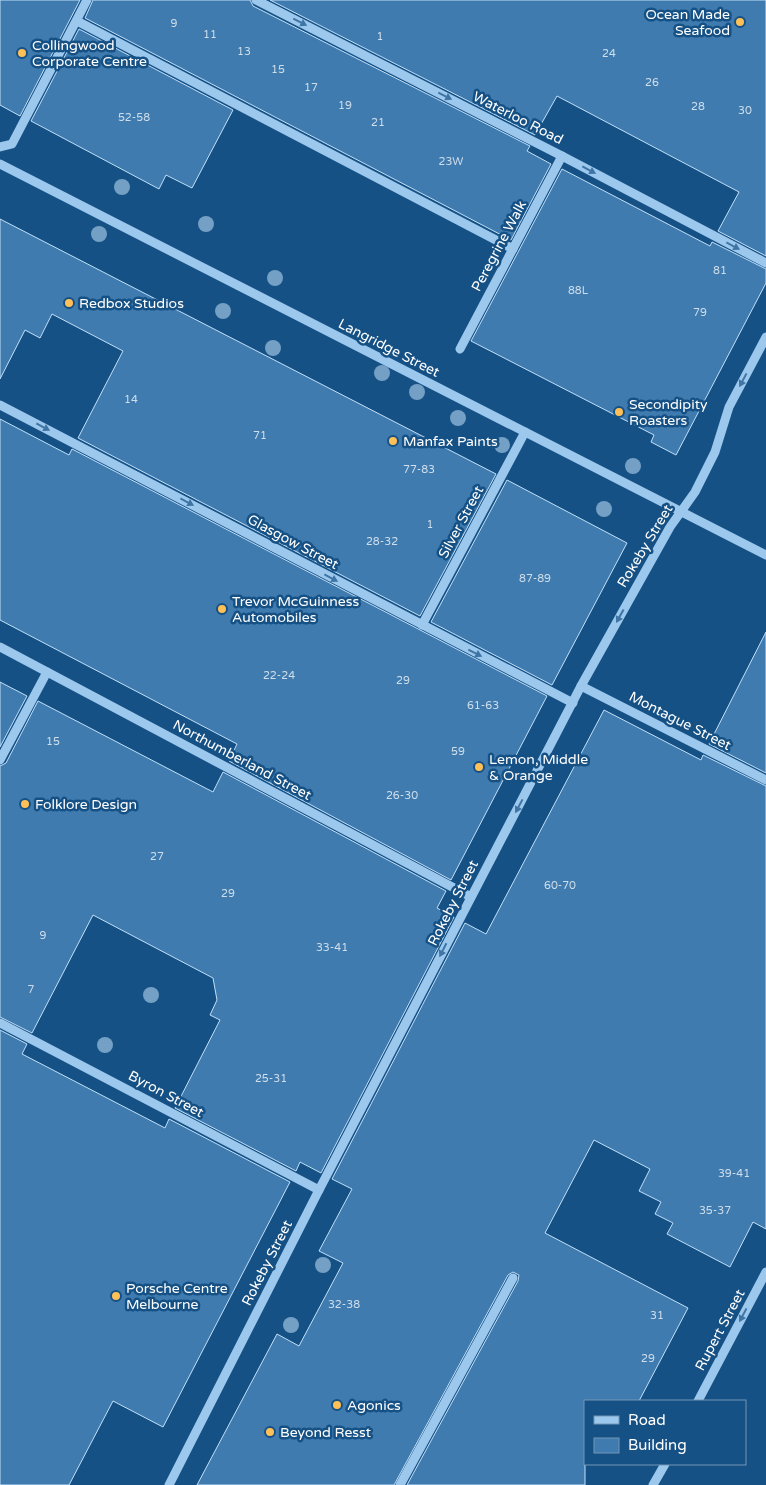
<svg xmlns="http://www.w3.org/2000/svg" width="766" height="1485" font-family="'Varela Round',sans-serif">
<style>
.building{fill:#3f7baf;stroke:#c1e0fa}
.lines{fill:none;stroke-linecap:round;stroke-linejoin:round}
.minor{stroke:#9cc8ed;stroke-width:9}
.tree{fill:#74a0c5}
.oneway{fill:#3e75a4}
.poi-dot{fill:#ffc058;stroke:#165185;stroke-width:2}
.labels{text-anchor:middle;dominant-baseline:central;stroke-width:5;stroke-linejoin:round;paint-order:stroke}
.number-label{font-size:11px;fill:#cfdeeb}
.poi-label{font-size:14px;fill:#fff;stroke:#165185;text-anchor:start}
.street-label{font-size:14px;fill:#fff;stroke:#165185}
</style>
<rect width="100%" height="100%" fill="#165185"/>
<g class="building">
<path d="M 0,0 L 80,0 L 20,116 L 0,105 Z"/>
<path d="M 93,0 L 250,0 L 253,6 L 530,146 L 527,151 L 551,164 L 511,240 L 85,18 Z"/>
<path d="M 270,0 L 766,0 L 766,256 L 718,231 L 739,192 L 557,96 L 535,135 Z"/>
<path d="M 79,29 L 233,110 L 192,188 L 166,175 L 159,189 L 31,121 Z"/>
<path d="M 562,169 L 710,246 L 712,242 L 766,269 L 766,283 L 676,455 L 651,442 L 654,435 L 471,341 Z"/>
<path d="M 0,219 L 496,474 L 420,616 L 78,438 L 123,351 L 52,314 L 40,338 L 25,330 L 0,379 Z"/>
<path d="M 0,419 L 69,455 L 72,449 L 547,696 L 451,880 L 229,761 L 237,744 L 0,620 Z"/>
<path d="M 507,480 L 627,543 L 552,685 L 431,622 Z"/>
<path d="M 766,632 L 766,773 L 709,744 Z"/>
<path d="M 0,682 L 27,696 L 0,747 Z"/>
<path d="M 38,701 L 213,792 L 223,772 L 446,891 L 437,908 L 454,917 L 321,1173 L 300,1162 L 296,1171 L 175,1108 L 220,1020 L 210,1015 L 217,1000 L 213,978 L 93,915 L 32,1033 L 0,1017 L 0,766 L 6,763 Z"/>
<path d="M 604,710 L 701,760 L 703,755 L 766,786 L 766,1229 L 753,1222 L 730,1267 L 667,1234 L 673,1223 L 655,1214 L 661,1202 L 639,1191 L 650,1169 L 594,1140 L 545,1233 L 688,1308 L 639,1401 L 585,1401 L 585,1485 L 407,1485 L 518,1281 L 519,1275 L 513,1272 L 508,1275 L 394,1485 L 197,1485 L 277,1334 L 299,1346 L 343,1263 L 319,1251 L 352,1189 L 332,1179 L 465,923 L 486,934 Z"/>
<path d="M 0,1030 L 27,1044 L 22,1054 L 165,1128 L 169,1119 L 290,1182 L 163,1427 L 113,1401 L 69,1485 L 0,1485 Z"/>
</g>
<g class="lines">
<g class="minor">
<path d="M 256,0 L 562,156 L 766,263"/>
<path d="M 77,21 L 513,249"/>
<path d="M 0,147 L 12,144 L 87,0"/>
<path d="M 0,164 L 766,555"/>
<path d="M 460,349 L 562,156"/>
<path d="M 0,405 L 573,703"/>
<path d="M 422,625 L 525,432"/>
<path d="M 0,647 L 471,897"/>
<path d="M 581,686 L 766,780"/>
<path d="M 0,760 L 47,672"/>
<path d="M 0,1023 L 319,1190"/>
<path d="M 698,1401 L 766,1272"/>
<path d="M 169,1485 L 319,1190 L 581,686 L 670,527 L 695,492 L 715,452 L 729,407 L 766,337"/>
<path d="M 400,1485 L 513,1278"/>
<path d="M 653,1485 L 665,1464"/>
</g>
</g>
<g class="tree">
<circle cx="122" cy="187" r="8"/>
<circle cx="206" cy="224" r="8"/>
<circle cx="99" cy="234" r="8"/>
<circle cx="275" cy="278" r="8"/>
<circle cx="223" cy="311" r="8"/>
<circle cx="273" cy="348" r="8"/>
<circle cx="382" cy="373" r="8"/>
<circle cx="417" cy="392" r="8"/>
<circle cx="458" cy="418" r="8"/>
<circle cx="502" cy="445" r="8"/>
<circle cx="633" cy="466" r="8"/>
<circle cx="604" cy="509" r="8"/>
<circle cx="151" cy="995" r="8"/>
<circle cx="105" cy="1045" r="8"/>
<circle cx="323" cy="1265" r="8"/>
<circle cx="291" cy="1325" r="8"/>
</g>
<defs><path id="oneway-solid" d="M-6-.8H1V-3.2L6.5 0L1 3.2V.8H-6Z" transform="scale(1.25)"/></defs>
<g class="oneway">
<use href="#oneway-solid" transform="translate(300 22) rotate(27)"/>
<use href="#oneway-solid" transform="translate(445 96) rotate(27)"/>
<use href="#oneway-solid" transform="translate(589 170) rotate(28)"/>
<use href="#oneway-solid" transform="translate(733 246) rotate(28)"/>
<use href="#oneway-solid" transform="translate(743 380) rotate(118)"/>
<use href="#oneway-solid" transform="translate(43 427) rotate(28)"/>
<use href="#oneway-solid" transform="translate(187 502) rotate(28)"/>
<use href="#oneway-solid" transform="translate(331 578) rotate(28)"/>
<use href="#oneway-solid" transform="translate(620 616) rotate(119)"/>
<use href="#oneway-solid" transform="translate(475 653) rotate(27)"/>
<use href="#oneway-solid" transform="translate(519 806) rotate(118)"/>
<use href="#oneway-solid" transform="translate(443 950) rotate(117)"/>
<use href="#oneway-solid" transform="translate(743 1315) rotate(118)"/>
</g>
<g class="poi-dot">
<circle cx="740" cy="22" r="5"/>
<circle cx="22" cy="53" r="5"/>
<circle cx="69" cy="303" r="5"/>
<circle cx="619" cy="412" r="5"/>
<circle cx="393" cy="441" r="5"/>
<circle cx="222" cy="609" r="5"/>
<circle cx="479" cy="767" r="5"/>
<circle cx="25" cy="804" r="5"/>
<circle cx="116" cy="1296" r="5"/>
<circle cx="337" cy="1405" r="5"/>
<circle cx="270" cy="1432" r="5"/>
</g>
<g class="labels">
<g class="number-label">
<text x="174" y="23">9</text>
<text x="210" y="34">11</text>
<text x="380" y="36">1</text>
<text x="244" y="51">13</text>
<text x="609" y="53">24</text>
<text x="278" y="69">15</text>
<text x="652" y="82">26</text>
<text x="311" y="87">17</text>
<text x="345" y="105">19</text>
<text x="698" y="106">28</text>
<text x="745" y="110">30</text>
<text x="134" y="117">52-58</text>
<text x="378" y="122">21</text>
<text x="451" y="161">23W</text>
<text x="720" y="270">81</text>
<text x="578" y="290">88L</text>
<text x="700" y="312">79</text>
<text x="131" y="399">14</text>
<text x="260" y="435">71</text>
<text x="419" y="469">77-83</text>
<text x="430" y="524">1</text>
<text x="382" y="541">28-32</text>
<text x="535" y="578">87-89</text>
<text x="279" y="675">22-24</text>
<text x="403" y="680">29</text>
<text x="483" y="705">61-63</text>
<text x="53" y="741">15</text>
<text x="458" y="751">59</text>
<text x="402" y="795">26-30</text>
<text x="157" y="856">27</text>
<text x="560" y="885">60-70</text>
<text x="228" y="893">29</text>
<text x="43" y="935">9</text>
<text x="332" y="947">33-41</text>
<text x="31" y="989">7</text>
<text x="271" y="1078">25-31</text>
<text x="734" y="1173">39-41</text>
<text x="715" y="1210">35-37</text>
<text x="344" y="1304">32-38</text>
<text x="657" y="1315">31</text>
<text x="648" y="1358">29</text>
</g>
<g class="poi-label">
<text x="730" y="14" text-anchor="end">Ocean Made<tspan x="730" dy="16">Seafood</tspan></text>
<text x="32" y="45">Collingwood<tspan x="32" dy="16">Corporate Centre</tspan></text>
<text x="79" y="303">Redbox Studios</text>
<text x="629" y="404">Secondipity<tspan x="629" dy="16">Roasters</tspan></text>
<text x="403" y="441">Manfax Paints</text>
<text x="232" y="601">Trevor McGuinness<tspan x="232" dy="16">Automobiles</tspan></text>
<text x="489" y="759">Lemon, Middle<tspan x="489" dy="16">&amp; Orange</tspan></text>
<text x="35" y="804">Folklore Design</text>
<text x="126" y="1288">Porsche Centre<tspan x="126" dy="16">Melbourne</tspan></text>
<text x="347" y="1405">Agonics</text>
<text x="280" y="1432">Beyond Resst</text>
</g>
<g class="street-label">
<text transform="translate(518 118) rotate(27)">Waterloo Road</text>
<text transform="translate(499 246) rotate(-62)">Peregrine Walk</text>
<text transform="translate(389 348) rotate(27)">Langridge Street</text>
<text transform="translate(461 522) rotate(-62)">Silver Street</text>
<text transform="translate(293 542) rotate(28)">Glasgow Street</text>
<text transform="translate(645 546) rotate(-59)">Rokeby Street</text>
<text transform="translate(680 721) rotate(27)">Montague Street</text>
<text transform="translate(242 760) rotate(28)">Northumberland Street</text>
<text transform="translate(453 903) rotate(-63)">Rokeby Street</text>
<text transform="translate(166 1094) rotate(28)">Byron Street</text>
<text transform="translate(267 1263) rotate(-63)">Rokeby Street</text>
<text transform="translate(720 1330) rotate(-62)">Rupert Street</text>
</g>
</g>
<rect x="584" y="1400" width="162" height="65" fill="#165185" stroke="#7397b6"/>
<rect x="594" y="1416" width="25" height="8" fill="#9cc8ed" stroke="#7397b6"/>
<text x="628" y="1425" font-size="15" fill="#ffffff">Road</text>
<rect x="594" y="1438" width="25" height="15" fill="#3f7baf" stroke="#7397b6"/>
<text x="628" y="1450" font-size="15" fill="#ffffff">Building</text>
</svg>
